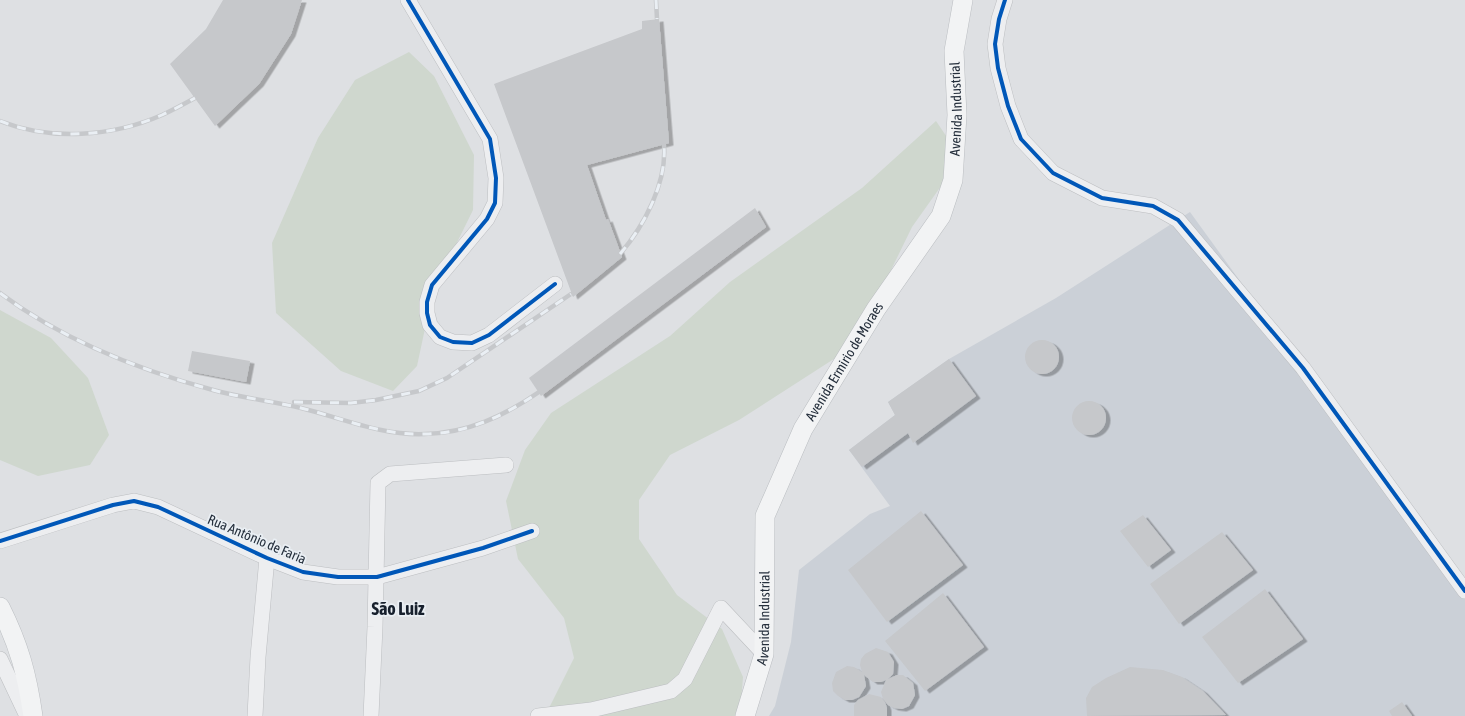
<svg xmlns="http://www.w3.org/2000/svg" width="1465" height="716" font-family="'Asap Condensed',sans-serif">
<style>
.built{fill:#cbd0d7}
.green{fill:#cfd7ce}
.building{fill:#c6c8cb;filter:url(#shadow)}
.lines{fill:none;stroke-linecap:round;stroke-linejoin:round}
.minor-casing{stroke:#bcbec1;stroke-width:16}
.major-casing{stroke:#babdc1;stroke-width:20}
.minor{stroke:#edeef0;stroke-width:15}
.major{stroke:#f2f3f4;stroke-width:19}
.rail-casing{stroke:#c6c8cb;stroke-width:4.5}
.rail{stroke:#eaeff4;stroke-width:3;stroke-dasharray:9;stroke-linecap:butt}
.cycleway-casing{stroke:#eaeff4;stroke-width:6}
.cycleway{stroke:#0057b8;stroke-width:4}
.labels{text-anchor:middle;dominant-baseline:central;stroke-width:3.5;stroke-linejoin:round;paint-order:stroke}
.street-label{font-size:14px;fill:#252f3c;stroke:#eaeff4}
.district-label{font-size:18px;font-weight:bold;fill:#17202d;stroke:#eaeff4}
</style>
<defs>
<filter id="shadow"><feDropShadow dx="4.5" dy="2.5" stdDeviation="0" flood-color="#0004"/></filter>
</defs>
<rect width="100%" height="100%" fill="#dee0e3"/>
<path class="built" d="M 1190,212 L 1465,591 L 1465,716 L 769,716 L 775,706 L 791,642 L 799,570 L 870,514 L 890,506 L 849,450 L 895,415 L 888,402 L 949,359 L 1056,298 Z"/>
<g class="green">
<path d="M 409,52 L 434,76 L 474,155 L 473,210 L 433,291 L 417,366 L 393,391 L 341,371 L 276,313 L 272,243 L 318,138 L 355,80 Z"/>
<path d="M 936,121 L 961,158 L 912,227 L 854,346 L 739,420 L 670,455 L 639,500 L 639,539 L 677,595 L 722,629 L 743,677 L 740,716 L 545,716 L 574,658 L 564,618 L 518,559 L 506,501 L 525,450 L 551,413 L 670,336 L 730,282 L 862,188 Z"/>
<path d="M 0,310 L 51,338 L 88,378 L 109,435 L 90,465 L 38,476 L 0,460 Z"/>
</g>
<g class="building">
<path d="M 223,0 L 302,0 L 291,34 L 259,84 L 215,126 L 170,64 L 206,29 Z"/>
<path d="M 659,19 L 669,143 L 587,165 L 606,220 L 608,219 L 622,257 L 573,297 L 494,84 L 642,29 L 642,21 Z"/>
<path d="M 755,208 L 766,227 L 541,396 L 529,378 Z"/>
<circle cx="1042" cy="357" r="17"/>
<path d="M 192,351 L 250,361 L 246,382 L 188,371 Z"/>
<path d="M 949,359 L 976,396 L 913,443 L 908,433 L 862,467 L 849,450 L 895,415 L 888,402 Z"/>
<circle cx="1089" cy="418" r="17"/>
<path d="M 921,511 L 963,565 L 887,622 L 848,570 Z"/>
<path d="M 1143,515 L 1171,550 L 1148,567 L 1120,531 Z"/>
<path d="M 1222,532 L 1253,570 L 1179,624 L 1150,584 Z"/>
<path d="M 1265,589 L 1303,639 L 1238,683 L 1202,637 Z"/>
<path d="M 943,593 L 984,647 L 925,691 L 885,641 Z"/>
<path d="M 876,648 L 888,652 L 894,662 L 893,674 L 888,679 L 897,675 L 903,675 L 913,683 L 915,695 L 909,706 L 902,709 L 894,708 L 888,705 L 883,699 L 881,692 L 886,680 L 881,682 L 873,682 L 864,675 L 866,686 L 859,697 L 852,700 L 845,700 L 838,696 L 833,691 L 832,683 L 836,672 L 847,666 L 854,667 L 862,672 L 860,665 L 861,659 L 865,654 Z"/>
<path d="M 1130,667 L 1163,670 L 1182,677 L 1203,691 L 1226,715 L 1087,716 L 1086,698 L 1092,687 L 1106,678 Z"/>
<path d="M 869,694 L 881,697 L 885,702 L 887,708 L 887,716 L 854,716 L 854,705 L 858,700 Z"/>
<path d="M 1402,702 L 1412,716 L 1392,716 L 1389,711 Z"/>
</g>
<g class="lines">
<g class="minor-casing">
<g id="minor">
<path d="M 408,0 L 490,139 L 496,178 L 495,203 L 487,219 L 432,285 L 427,302 L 427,313 L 430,325 L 440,337 L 453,342 L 472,343 L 489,335 L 555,284"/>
<path d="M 1005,0 L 999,19 L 995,44 L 998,68 L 1008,106 L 1021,139 L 1053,173 L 1102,198 L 1153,206 L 1178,220 L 1303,368 L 1465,591"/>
<path d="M 0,541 L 113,505 L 134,501 L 158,507 L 267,558 L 303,572 L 338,577 L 377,577 L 483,548 L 532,531"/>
<path d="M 0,659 L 27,716"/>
<path d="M 255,716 L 258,657 L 267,558"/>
<path d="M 371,716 L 375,627 L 378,483 L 390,474 L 506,465"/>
<path d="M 538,716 L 591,710 L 671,691 L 685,679 L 721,608 L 764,654"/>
</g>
</g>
<g class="major-casing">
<g id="major">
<path d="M 0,607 C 19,645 27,674 33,716"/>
<path id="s1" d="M 745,716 L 764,654 L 765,516 L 803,429 L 876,309 L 941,216 L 953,180 L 957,115 L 954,51 L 963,0"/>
</g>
</g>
<use href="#minor" class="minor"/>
<use href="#major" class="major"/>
<g class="rail-casing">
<g id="rail">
<path d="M 656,0 L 657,19"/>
<path d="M 0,121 C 51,141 112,137 162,115 C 173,110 184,104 195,98"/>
<path d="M 620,254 C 644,226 667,183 664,145"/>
<path d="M 0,293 C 61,339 139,370 213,390 C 242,398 272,401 301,408 C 342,418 382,436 425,434 C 468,433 504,416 539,392"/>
<path d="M 294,402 L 351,403 L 376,400 L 419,391 L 447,378 L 571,294"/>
</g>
</g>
<use href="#rail" class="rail"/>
<g class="cycleway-casing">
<g id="cycleway">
<path d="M 408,0 L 490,139 L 496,178 L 495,203 L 487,219 L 432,285 L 427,302 L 427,313 L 430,325 L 440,337 L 453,342 L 472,343 L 489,335 L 555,284"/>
<path d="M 1005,0 L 999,19 L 995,44 L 998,68 L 1008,106 L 1021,139 L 1053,173 L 1102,198 L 1153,206 L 1178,220 L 1303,368 L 1465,591"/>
<path d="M 0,541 L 113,505 L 134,501 L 158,507 L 267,558 L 303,572 L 338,577 L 377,577 L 483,548 L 532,531"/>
</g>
</g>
<use href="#cycleway" class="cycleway"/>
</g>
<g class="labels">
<g class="street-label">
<text stroke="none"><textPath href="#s1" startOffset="661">Avenida Industrial</textPath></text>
<text stroke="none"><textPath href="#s1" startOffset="377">Avenida Ermirio de Moraes</textPath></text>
<text transform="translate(257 539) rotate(23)">Rua Antônio de Faria</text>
<text stroke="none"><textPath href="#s1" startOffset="101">Avenida Industrial</textPath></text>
</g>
<g class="district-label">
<text x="398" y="608">São Luiz</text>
</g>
</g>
</svg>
